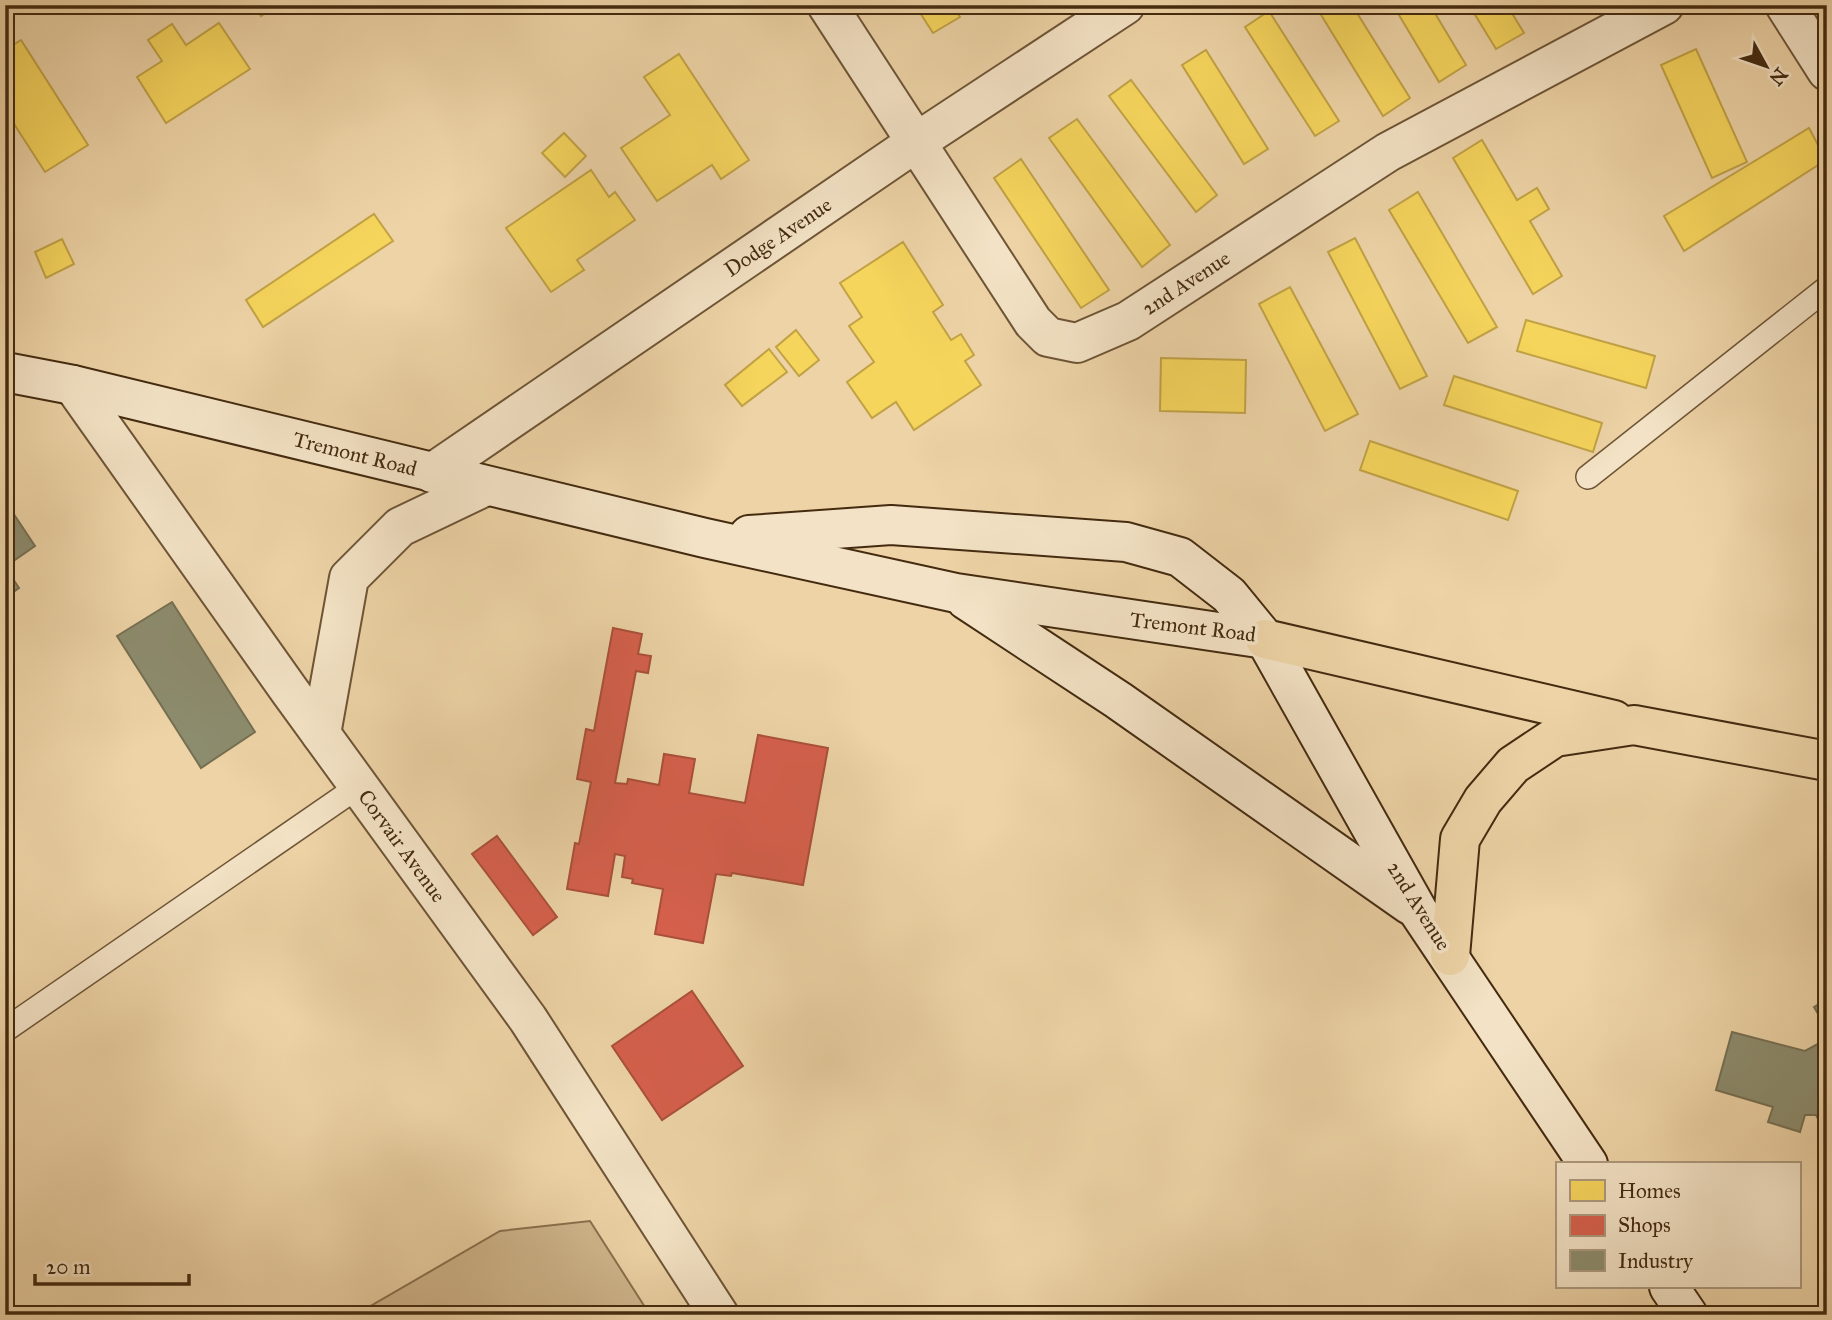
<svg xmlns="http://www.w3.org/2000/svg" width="1832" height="1320" font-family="'IM FELL Great Primer',serif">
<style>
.green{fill:#d0b68c;stroke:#8a704e;stroke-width:2}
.homes{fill:#f6d55c;stroke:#c1a245;stroke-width:2}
.shops{fill:#d6604d;stroke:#aa503b;stroke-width:2}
.industry{fill:#8c8c6e;stroke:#766f52;stroke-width:2}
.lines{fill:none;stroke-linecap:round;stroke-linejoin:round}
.lane-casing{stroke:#6e5536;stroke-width:26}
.street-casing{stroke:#6e5536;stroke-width:42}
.secondary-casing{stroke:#442b10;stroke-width:42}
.highway-casing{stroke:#442b10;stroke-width:42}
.lane{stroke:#f3e2c5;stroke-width:23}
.street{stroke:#f3e2c5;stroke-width:38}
.secondary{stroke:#f3e2c5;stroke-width:38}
.highway{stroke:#edd3a6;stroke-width:38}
.labels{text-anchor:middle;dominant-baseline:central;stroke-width:7;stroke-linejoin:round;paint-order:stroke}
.street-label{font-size:21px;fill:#442b10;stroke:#f3e2c5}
</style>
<rect width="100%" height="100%" fill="#edd3a6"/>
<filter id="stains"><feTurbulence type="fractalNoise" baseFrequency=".00286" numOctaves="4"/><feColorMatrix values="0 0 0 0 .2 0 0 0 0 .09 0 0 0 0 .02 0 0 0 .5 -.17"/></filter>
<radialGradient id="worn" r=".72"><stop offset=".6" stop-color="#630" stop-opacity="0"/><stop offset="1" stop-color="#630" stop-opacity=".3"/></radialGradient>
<path class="green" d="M 590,1221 L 650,1315 L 355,1315 L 500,1231 Z"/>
<g class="homes">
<path d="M 254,5 L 278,5 L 261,16 Z"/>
<path d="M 915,5 L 952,5 L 960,17 L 933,33 Z"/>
<path d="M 1315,5 L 1352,5 L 1410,98 L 1383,116 Z"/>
<path d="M 1393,5 L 1430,5 L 1466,65 L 1439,82 Z"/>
<path d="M 1469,5 L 1507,5 L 1524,33 L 1496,49 Z"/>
<path d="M 1269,11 L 1339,121 L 1315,136 L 1245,27 Z"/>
<path d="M 219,23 L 250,69 L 166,123 L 137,77 L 162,61 L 148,40 L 172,24 L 186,45 Z"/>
<path d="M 21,40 L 88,145 L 45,172 L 5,110 L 5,50 Z"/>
<path d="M 1696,49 L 1747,162 L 1712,178 L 1661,65 Z"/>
<path d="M 1206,50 L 1268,149 L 1244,164 L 1182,65 Z"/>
<path d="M 679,54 L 749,160 L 721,179 L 712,165 L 657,201 L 621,148 L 670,115 L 644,77 Z"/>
<path d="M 1131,80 L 1217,195 L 1196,212 L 1109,96 Z"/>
<path d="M 1077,119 L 1170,245 L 1142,267 L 1049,138 Z"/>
<path d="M 1809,128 L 1826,160 L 1684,251 L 1664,216 Z"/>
<path d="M 564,133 L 586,156 L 565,177 L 542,153 Z"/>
<path d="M 1482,140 L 1517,200 L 1537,188 L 1549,209 L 1530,221 L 1562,276 L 1533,294 L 1453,158 Z"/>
<path d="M 1021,159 L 1109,290 L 1081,308 L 994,178 Z"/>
<path d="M 591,170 L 609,197 L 615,192 L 635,220 L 577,260 L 584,270 L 551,292 L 506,228 Z"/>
<path d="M 1418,192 L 1497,327 L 1468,343 L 1389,210 Z"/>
<path d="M 374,214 L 393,241 L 263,327 L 246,300 Z"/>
<path d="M 1355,238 L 1427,376 L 1400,389 L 1328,252 Z"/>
<path d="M 62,239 L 74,264 L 46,278 L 35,252 Z"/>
<path d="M 903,242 L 943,305 L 933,312 L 951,340 L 961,334 L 974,355 L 965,361 L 981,385 L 914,430 L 896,402 L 872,418 L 847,382 L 874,362 L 849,326 L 862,317 L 840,283 Z"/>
<path d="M 1290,287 L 1358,414 L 1325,431 L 1259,304 Z"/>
<path d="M 1526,320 L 1655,356 L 1646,388 L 1517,351 Z"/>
<path d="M 796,330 L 819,360 L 799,376 L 776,347 Z"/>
<path d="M 769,349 L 787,372 L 742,406 L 725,385 Z"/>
<path d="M 1161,358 L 1246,360 L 1245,413 L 1160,411 Z"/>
<path d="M 1454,376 L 1602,423 L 1593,452 L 1444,405 Z"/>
<path d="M 1370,441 L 1518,491 L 1508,520 L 1360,470 Z"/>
</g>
<g class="shops">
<path d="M 613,628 L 642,634 L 638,654 L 651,656 L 648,673 L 636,671 L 615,783 L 627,784 L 628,779 L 659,785 L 664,754 L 695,759 L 689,793 L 745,803 L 758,735 L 828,748 L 803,885 L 732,873 L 731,876 L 716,874 L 703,943 L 655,934 L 663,889 L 632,883 L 633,879 L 622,877 L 625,856 L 615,854 L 608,896 L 567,889 L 575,843 L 579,844 L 591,782 L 577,779 L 586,729 L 594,731 Z"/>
<path d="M 497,836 L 557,917 L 533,935 L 472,854 Z"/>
<path d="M 692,991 L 743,1066 L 662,1120 L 612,1046 Z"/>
</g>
<g class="industry">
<path d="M 5,501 L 35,546 L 9,564 L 5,558 Z"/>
<path d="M 5,567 L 19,588 L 5,598 Z"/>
<path d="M 172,602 L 255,732 L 201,768 L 117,636 Z"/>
<path d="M 1827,999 L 1827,1029 L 1814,1007 Z"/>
<path d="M 1732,1032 L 1805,1051 L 1827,1039 L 1827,1135 L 1816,1115 L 1805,1115 L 1800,1132 L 1768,1122 L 1773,1107 L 1716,1090 Z"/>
</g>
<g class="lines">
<g class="lane-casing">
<g id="lane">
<path d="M 1588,477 L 1827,288"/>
<path d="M 5,1030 L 359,786"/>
</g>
</g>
<g class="street-casing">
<g id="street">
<path d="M 827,5 L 1033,322 L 1048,337 L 1077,343 L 1128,321 L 1388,152 L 1664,5"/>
<path d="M 1785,5 L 1827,71"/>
<path d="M 73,385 L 289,690 L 528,1019 L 719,1315"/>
<path d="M 432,473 L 915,143 L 1125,5"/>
<path d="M 321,734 L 349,578 L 400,527 L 486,486"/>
</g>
</g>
<g class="secondary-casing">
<g id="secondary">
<path d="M 5,372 L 73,385 L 705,538 L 956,593 L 1265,639"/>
<path d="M 749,535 L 891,525 L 1126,542 L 1180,557 L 1229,595 L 1265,639 L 1418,911 L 1588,1164"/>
<path d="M 966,600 L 1118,700 L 1410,905"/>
<path d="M 1669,1287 L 1688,1315"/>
</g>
</g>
<g class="highway-casing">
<g id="highway">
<path d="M 1265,639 L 1614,720"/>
<path d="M 1450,956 L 1460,839 L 1483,800 L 1513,765 L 1555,737 L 1634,725 L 1827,761"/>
</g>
</g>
<use href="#lane" class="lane"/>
<use href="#street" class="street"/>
<use href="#secondary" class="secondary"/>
<use href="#highway" class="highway"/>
</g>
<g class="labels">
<g class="street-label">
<text transform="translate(778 237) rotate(-34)">Dodge Avenue</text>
<text transform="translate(1186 283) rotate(-33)">2nd Avenue</text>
<text transform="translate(355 454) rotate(14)">Tremont Road</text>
<text transform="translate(1193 627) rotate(7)">Tremont Road</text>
<text transform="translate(402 846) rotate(54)">Corvair Avenue</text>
<text transform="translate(1419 906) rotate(58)">2nd Avenue</text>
</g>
</g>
<rect width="1832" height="1320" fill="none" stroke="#edd3a6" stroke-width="28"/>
<rect x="7" y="7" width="1818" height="1306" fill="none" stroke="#442b10" stroke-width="3.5"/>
<rect x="14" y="14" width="1804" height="1292" fill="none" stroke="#442b10" stroke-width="2"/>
<rect x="1556" y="1162" width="245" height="126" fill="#f3e2c5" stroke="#ad997d" stroke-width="2"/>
<rect x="1570" y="1180" width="35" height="21" fill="#f6d55c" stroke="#ad997d" stroke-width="2"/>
<text x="1618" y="1198" font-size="21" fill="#442b10">Homes</text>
<rect x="1570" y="1215" width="35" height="21" fill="#d6604d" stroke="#ad997d" stroke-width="2"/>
<text x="1618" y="1232" font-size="21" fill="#442b10">Shops</text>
<rect x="1570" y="1250" width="35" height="21" fill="#8c8c6e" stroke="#ad997d" stroke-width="2"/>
<text x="1618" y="1268" font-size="21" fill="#442b10">Industry</text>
<g transform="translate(1766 66) rotate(130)" stroke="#f3e2c5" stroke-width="5" paint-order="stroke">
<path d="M0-5L12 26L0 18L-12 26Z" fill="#442b10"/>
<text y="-10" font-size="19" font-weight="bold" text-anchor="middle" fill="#442b10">N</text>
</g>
<path d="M35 1274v10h154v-10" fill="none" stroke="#442b10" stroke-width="3.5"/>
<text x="46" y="1274" font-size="21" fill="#442b10" stroke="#f3e2c5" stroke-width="5" paint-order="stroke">20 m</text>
<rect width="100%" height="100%" filter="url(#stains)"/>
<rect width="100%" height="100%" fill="url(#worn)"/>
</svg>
